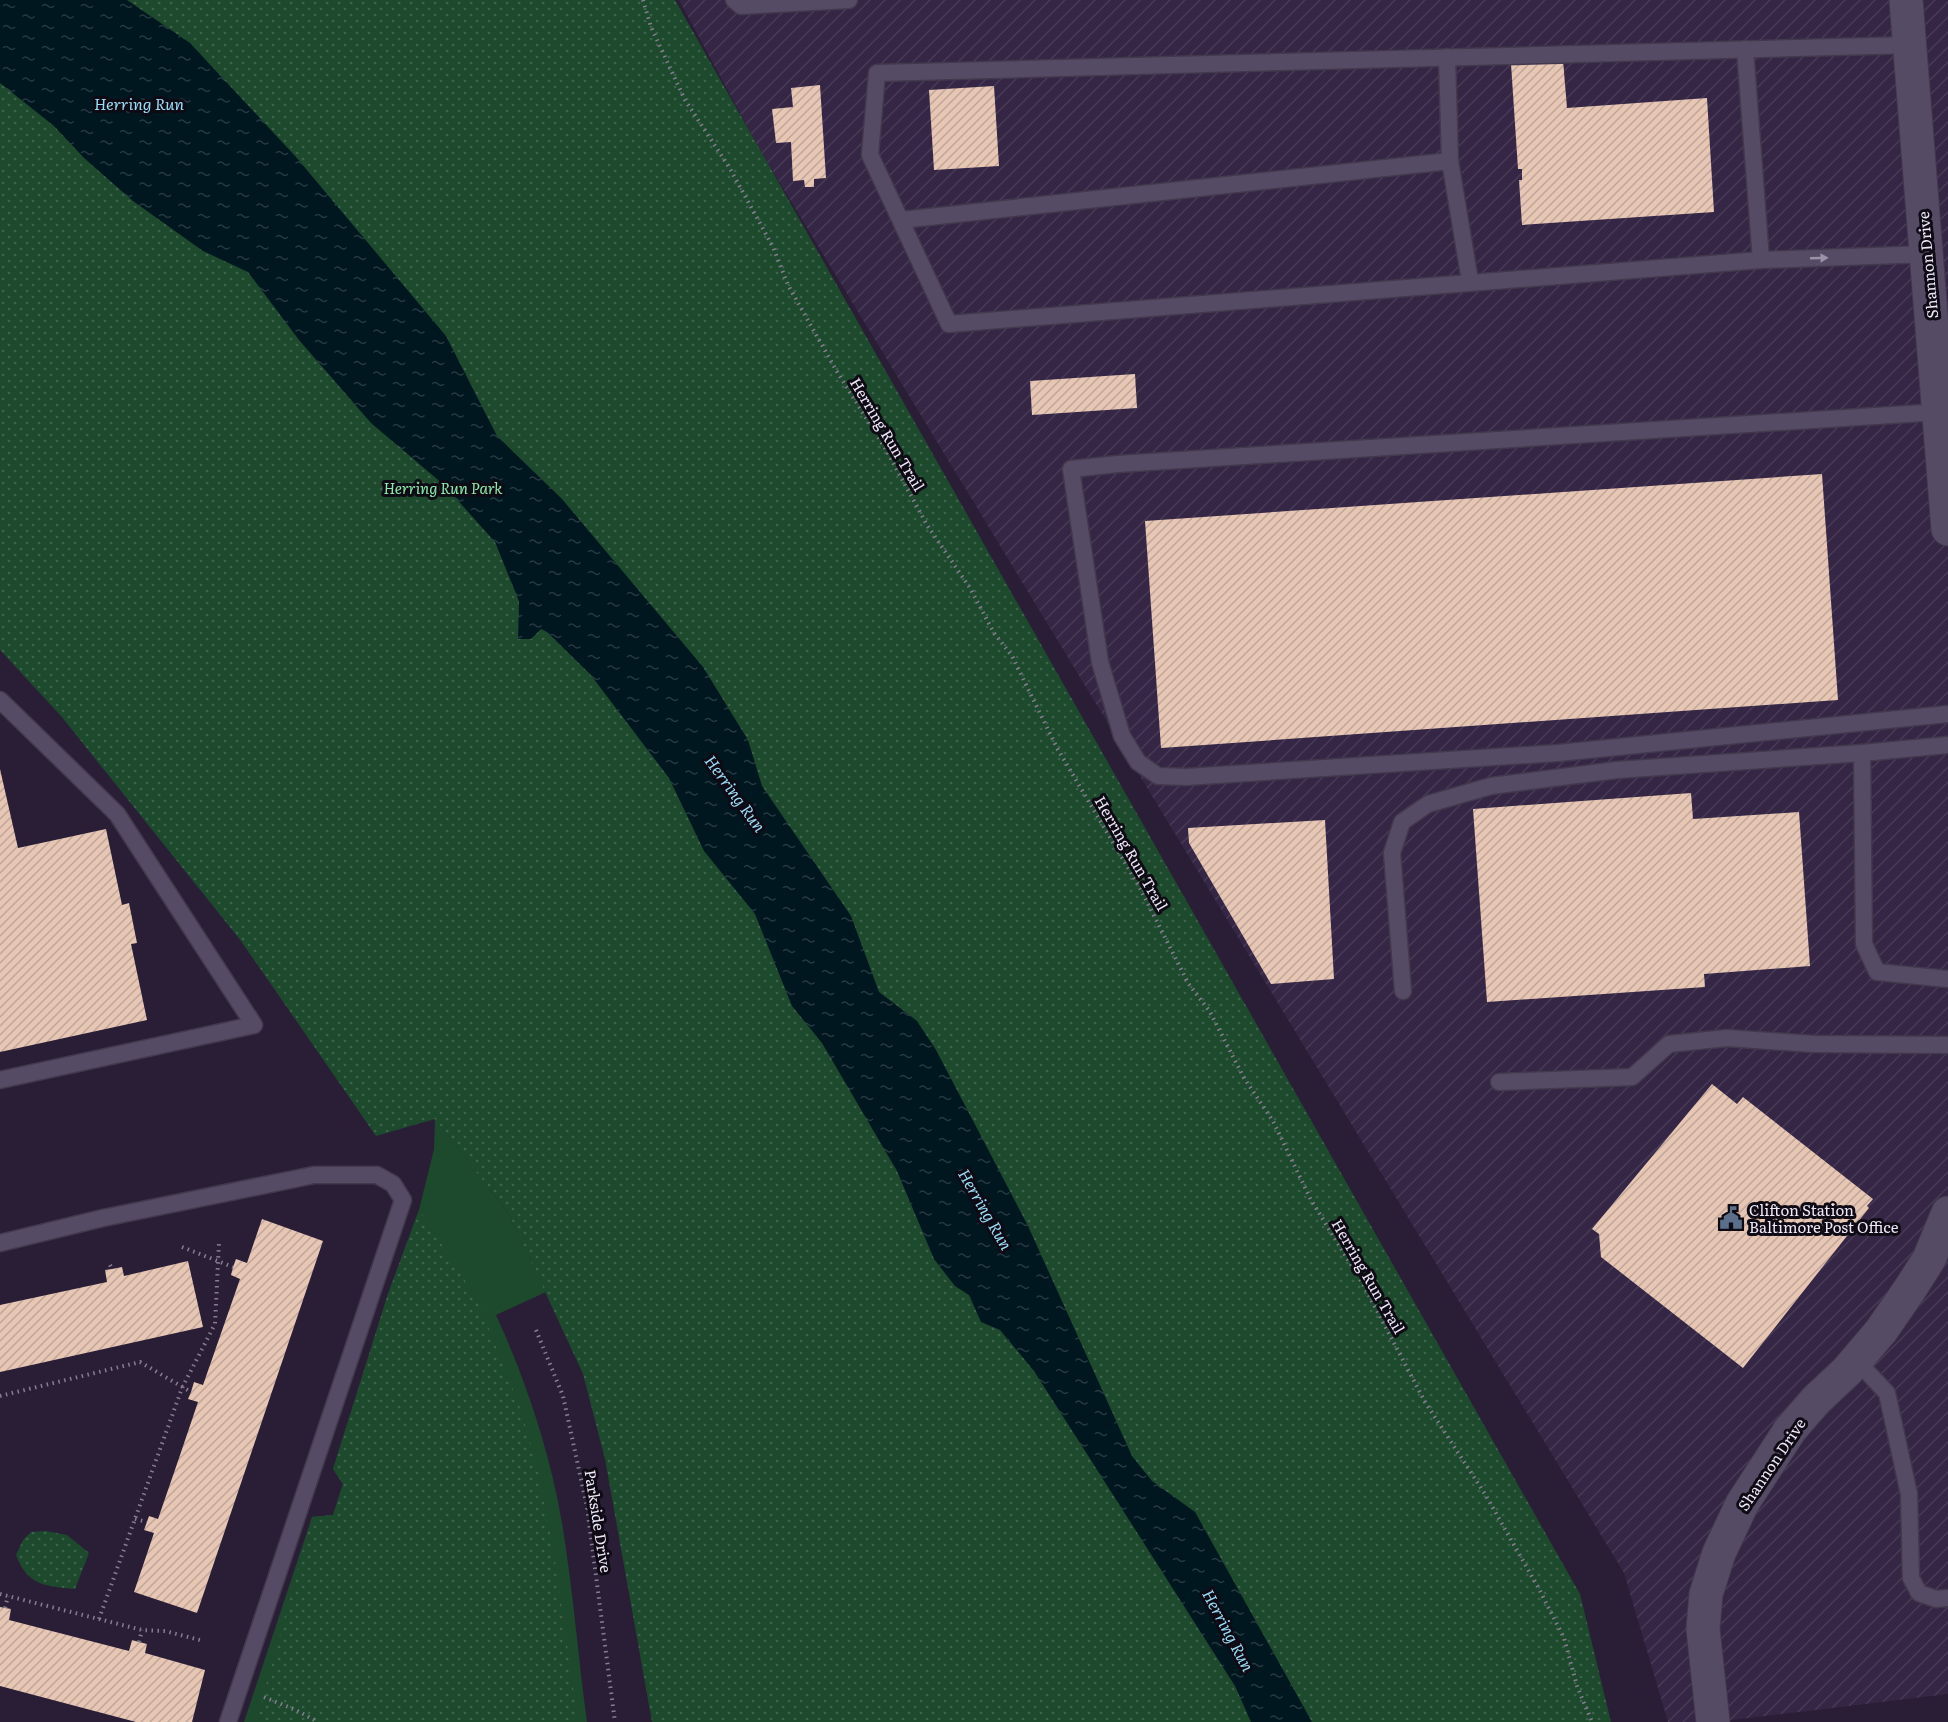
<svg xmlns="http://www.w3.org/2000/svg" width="1948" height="1722" font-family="Literata,serif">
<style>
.industrial{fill:url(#industrial-furrows)}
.grass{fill:#1d492d}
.park{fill:url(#park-dots)}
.water{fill:url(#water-ripples)}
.building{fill:url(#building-hatch)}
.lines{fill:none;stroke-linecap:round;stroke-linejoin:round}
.service-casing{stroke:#42394d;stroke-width:19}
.minor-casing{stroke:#42394d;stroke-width:35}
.path{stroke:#867d92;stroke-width:4;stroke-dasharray:1.5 4.5;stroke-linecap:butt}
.service{stroke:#564b65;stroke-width:16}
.minor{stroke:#564b65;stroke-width:33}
.oneway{fill:#9a92a7}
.labels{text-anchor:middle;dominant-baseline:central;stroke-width:6;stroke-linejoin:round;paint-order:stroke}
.street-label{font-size:15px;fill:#eee8f8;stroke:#0f0b15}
.park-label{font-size:15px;font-style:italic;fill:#8cebab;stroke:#0f0b15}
.poi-label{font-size:15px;fill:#eee8f8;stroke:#0f0b15;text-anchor:start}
.water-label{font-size:16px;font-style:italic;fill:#9addf7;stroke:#0f0b15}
</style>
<defs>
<pattern id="industrial-furrows" width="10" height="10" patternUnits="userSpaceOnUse" patternTransform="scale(1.5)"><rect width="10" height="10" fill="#342644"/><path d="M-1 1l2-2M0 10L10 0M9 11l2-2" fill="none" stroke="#483b56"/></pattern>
<pattern id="park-dots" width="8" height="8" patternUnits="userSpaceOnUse" patternTransform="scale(1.5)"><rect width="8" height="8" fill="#1d492d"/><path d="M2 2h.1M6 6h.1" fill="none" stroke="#3e634c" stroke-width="1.8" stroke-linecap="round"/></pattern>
<pattern id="water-ripples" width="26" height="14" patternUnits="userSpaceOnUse" patternTransform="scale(1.5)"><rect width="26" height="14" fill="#001720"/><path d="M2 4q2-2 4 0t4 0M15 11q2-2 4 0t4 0" fill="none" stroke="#263941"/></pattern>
<pattern id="building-hatch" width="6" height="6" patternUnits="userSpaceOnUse" patternTransform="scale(1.5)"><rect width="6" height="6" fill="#e7c6b4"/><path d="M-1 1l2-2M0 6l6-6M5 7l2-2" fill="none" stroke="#bfa69a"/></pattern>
</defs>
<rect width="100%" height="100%" fill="#291e36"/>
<path class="industrial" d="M 679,0 L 1948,0 L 1948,1694 L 1715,1722 L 1668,1722 L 1624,1573 L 761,152 Z"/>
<path class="grass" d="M 435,1118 L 509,1214 L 546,1292 L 496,1315 C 526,1380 550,1452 562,1523 C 573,1589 578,1656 587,1722 L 244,1722 L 312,1517 L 333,1515 L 343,1484 L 333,1469 L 388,1294 L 419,1210 L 434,1149 Z"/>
<g class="park">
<path d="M 0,0 L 675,0 L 1580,1594 L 1611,1722 L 652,1722 L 605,1459 L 583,1374 L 509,1214 L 435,1119 L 376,1136 L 241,941 L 61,716 L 0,650 Z"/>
<path d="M 419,1210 L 463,1277 L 482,1311 L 520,1408 L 537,1465 L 554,1553 L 578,1722 L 256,1722 L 312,1517 L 333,1515 L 343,1484 L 333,1469 L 388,1294 Z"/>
<path d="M 46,1531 L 67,1535 L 89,1553 L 75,1589 C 45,1586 28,1586 16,1555 L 23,1540 L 31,1532 Z"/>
</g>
<path class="water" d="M 0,0 L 127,0 L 190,43 L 296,157 L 446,336 L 497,436 L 562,499 L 703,667 L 748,740 L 762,786 L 851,916 L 879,992 L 917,1021 L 936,1050 L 1028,1226 L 1132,1456 L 1152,1481 L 1195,1512 L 1312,1722 L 1251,1722 L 1235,1686 L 1034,1371 L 1000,1330 L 981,1322 L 969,1295 L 955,1286 L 934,1259 L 897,1171 L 822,1043 L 792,1006 L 755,914 L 704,851 L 669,778 L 590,674 L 547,632 L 541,629 L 531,639 L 518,639 L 519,601 L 495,542 L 444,485 L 371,423 L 299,340 L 248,272 L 203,251 L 133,201 L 84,158 L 54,126 L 0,83 Z"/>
<g class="building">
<path d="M 1563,60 L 1567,108 L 1707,98 L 1714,212 L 1522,225 L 1519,180 L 1522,180 L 1522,169 L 1518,169 L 1511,64 Z"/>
<path d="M 820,85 L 826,178 L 814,179 L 814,187 L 805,187 L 804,180 L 793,181 L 791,142 L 776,143 L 772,109 L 793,107 L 791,88 Z"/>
<path d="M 994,86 L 999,166 L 934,170 L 929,90 Z"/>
<path d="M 1135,374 L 1137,408 L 1032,415 L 1030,381 Z"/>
<path d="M 1822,474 L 1838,700 L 1161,748 L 1145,521 Z"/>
<path d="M 0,769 L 18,848 L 106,829 L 122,905 L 129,903 L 137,943 L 131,944 L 147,1020 L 0,1052 Z"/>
<path d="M 1691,793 L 1693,819 L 1799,812 L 1810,966 L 1704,974 L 1705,987 L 1487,1002 L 1473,809 Z"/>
<path d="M 1325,820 L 1334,979 L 1271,984 L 1189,843 L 1188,828 Z"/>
<path d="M 1712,1084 L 1737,1104 L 1743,1097 L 1873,1199 L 1867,1206 L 1869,1208 L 1743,1368 L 1601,1257 L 1599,1234 L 1592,1229 Z"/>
<path d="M 262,1219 L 323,1241 L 197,1613 L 134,1592 L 154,1533 L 144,1530 L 149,1516 L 158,1519 L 178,1461 L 198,1402 L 188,1399 L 191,1392 L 194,1382 L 203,1385 L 240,1279 L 231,1275 L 233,1267 L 236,1259 L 247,1263 Z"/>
<path d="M 188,1261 L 203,1327 L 0,1372 L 0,1305 L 107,1282 L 105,1270 L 112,1269 L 122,1267 L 124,1276 Z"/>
<path d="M 0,1607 L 11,1609 L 9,1620 L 129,1651 L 132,1640 L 139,1642 L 147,1644 L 145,1653 L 205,1670 L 192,1722 L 136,1722 L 0,1686 Z"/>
</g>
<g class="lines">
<g class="service-casing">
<g id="service">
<path d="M 734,0 L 741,6 L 849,0"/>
<path d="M 1910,45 L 877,73 L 870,155 L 949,324 L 1761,260 L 1927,254"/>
<path d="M 1745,49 L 1761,260"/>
<path d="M 1447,57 L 1450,161"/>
<path d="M 901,220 L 1450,161 L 1470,281"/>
<path d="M 1939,412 L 1118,464 L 1071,469 L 1100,662 L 1122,736 L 1138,762 L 1158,776 L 1186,777 L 1558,753 L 1948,714"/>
<path d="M 0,700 L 117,814 L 254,1025 L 0,1080"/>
<path d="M 1948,745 L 1862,753 L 1864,944 L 1877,972 L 1948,979"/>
<path d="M 1403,991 L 1392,853 L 1402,822 L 1428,804 L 1491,786 L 1617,770 L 1862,753"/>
<path d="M 1499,1082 L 1632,1077 L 1669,1044 L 1727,1038 L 1814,1044 L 1948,1045"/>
<path d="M 0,1243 L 103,1218 L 314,1175 L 377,1175 L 393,1184 L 403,1200 L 228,1722"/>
<path d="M 1856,1360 L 1887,1393 L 1909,1494 L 1911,1578 L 1919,1593 L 1936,1599 L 1948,1598"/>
</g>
</g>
<g class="minor-casing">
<g id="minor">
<path d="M 1906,0 L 1948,529"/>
<path d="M 1713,1722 L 1703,1629 L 1706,1594 L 1719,1553 L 1742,1504 L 1790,1430 L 1816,1400 L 1847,1371 L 1881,1331 L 1910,1289 L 1929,1259 L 1948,1213"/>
</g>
</g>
<g class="path">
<path d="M 643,0 L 651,27 L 685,100 L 729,167 L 773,247 L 788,285 L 836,370 L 885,448 L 927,525 L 970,588 L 994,633 L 1012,656 L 1057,748 L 1140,888 L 1188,983 L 1210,1012 L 1244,1078 L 1273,1121 L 1311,1200 L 1363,1284 L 1425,1402 L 1485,1494 L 1538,1587 L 1564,1638 L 1577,1686 L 1592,1722"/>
<path d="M 182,1247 L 233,1267"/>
<path d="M 110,1265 L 112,1269"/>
<path d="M 536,1330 L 563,1396 L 587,1507 L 615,1722"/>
<path d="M 0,1396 L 140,1362 L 191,1392"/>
<path d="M 135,1519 L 147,1522"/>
<path d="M 0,1594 L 142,1630 L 165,1631 L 200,1640"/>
<path d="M 5,1608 L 8,1596"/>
<path d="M 99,1619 L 182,1388 L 215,1324 L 219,1243"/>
<path d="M 139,1642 L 142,1630"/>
<path d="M 264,1697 L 296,1710 L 318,1722"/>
</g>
<use href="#service" class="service"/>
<use href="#minor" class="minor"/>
</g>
<defs><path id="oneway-solid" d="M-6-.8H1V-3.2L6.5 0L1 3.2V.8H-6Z" transform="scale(1.5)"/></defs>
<use class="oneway" href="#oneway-solid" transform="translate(1819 258) rotate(-2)"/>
<defs>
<g id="civic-bare" transform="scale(1.8)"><path d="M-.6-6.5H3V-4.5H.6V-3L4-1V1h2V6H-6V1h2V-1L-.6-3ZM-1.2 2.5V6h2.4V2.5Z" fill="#5c6f8a" stroke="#0f0b15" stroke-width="2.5" paint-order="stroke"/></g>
</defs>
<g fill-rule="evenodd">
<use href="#civic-bare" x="1731" y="1218"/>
</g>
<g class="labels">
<g class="street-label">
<text transform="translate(1927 265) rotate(-95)">Shannon Drive</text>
<text transform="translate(888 434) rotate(59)">Herring Run Trail</text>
<text transform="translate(1132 853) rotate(60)">Herring Run Trail</text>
<text transform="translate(1369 1276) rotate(60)">Herring Run Trail</text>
<text transform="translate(1771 1464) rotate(-56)">Shannon Drive</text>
<text transform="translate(599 1521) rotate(81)">Parkside Drive</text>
</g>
<g class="park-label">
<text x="443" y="487">Herring Run Park</text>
</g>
<g class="poi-label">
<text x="1749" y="1209">Clifton Station<tspan x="1749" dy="17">Baltimore Post Office</tspan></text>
</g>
<g class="water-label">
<text x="139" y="103">Herring Run</text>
<text transform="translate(736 793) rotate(54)">Herring Run</text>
<text transform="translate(986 1209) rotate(60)">Herring Run</text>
<text transform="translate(1229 1630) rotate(62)">Herring Run</text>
</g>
</g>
</svg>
